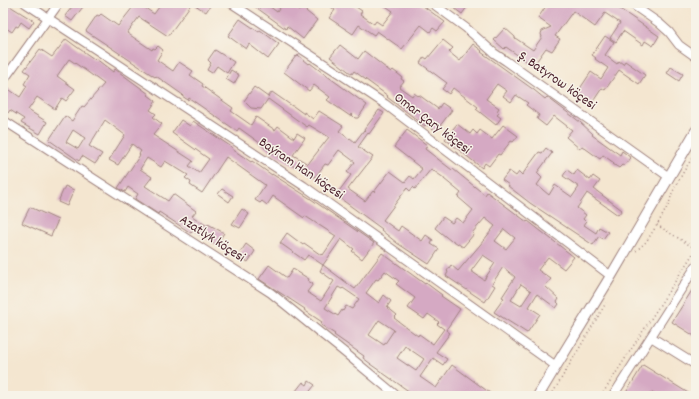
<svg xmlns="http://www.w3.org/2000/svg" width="699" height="399" font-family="Dekko,sans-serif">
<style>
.building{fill:#d5a9c3;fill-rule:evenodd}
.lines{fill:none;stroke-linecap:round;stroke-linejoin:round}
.minor-casing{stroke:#9f827e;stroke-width:10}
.tertiary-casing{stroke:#9f827e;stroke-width:12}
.path{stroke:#9f827e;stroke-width:1.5;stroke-dasharray:1 3;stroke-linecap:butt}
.minor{stroke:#fff;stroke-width:8}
.tertiary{stroke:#fff;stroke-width:10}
.labels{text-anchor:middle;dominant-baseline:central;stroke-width:3;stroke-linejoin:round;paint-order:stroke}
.street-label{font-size:14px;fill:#4a1f2b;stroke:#f7f3e8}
</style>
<rect width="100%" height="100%" fill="#f7f3e8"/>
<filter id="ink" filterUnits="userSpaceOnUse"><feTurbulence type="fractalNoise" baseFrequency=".025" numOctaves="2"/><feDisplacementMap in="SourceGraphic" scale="8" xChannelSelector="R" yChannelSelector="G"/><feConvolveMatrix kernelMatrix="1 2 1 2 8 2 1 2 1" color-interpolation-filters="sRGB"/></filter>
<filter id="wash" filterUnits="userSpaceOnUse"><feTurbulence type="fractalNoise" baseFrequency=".012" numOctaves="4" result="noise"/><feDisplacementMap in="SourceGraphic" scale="16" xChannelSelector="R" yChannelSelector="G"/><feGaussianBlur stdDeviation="0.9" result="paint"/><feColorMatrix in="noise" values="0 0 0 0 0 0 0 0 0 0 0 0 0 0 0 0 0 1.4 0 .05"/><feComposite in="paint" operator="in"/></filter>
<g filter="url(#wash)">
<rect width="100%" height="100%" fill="#f4e6d0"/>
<g id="blocks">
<g class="building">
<path d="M 3,3 L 5,3 L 34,21 L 29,28 L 21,22 L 18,27 L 16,26 L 12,32 L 3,26 Z"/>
<path d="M 75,3 L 86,3 L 72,21 L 65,16 Z"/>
<path d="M 127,3 L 138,3 L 154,14 L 162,3 L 192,3 L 168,36 L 139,17 L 127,33 L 152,50 L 153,48 L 155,49 L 158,46 L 163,50 L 157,60 L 173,71 L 179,62 L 193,71 L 190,75 L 203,84 L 202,86 L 233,108 L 231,111 L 251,125 L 256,117 L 275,130 L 278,126 L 294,138 L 297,133 L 305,138 L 293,155 L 308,164 L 329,137 L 309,125 L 307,127 L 268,99 L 261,109 L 251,108 L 244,101 L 254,87 L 268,97 L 272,92 L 292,106 L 293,106 L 304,114 L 304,112 L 313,119 L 319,111 L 343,126 L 339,131 L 349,139 L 350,138 L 355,142 L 364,130 L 365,131 L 364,130 L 379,110 L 384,113 L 369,134 L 368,133 L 358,147 L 373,157 L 348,189 L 365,201 L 373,191 L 374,192 L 390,171 L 405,182 L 410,176 L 414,179 L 422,169 L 394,147 L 407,130 L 427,145 L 425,149 L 452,170 L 453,169 L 485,195 L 487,192 L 527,222 L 528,221 L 574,257 L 564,269 L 548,257 L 538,270 L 551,279 L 545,286 L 559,299 L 557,302 L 559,304 L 556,308 L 537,294 L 529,307 L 540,314 L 527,333 L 494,312 L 504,298 L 502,297 L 515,277 L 503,267 L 492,284 L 495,286 L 485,302 L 446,276 L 448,272 L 447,271 L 451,265 L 458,271 L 480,245 L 495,226 L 485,218 L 472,233 L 474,234 L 463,247 L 452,240 L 451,241 L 435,228 L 443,217 L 452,223 L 456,218 L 463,223 L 473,210 L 458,197 L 461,193 L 444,179 L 444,178 L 431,169 L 415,189 L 413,187 L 410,191 L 407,188 L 383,220 L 398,231 L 401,226 L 422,241 L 426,235 L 433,240 L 431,244 L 439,249 L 429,264 L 397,243 L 381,230 L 382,229 L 341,199 L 344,195 L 339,191 L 351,175 L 347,172 L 355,162 L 339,150 L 328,165 L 325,164 L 315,177 L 297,164 L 295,167 L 274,154 L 264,147 L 264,146 L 239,128 L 237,131 L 189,98 L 188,100 L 182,96 L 183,95 L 156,76 L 155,77 L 86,31 L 97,15 L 99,16 L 101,14 L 118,26 L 133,7 ZM 504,229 L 515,238 L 506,249 L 495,241 ZM 483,255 L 495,263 L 484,280 L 471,271 ZM 521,284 L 531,291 L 521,306 L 511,300 Z"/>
<path d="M 192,3 L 212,3 L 206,12 Z"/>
<path d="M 250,3 L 265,3 L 277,12 L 283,3 L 288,3 L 299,11 L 301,7 L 317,20 L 303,39 L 287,26 L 286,29 Z"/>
<path d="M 325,3 L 350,3 L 362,11 L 360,14 L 374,24 L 376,21 L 382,25 L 393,11 L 381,3 L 419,3 L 445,22 L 437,31 L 433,28 L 430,32 L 421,25 L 402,49 L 377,31 L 374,35 L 359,25 L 353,34 L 329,18 L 335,10 Z"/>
<path d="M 447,3 L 470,3 L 462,14 Z"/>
<path d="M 548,3 L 611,3 L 659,36 L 653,46 L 645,41 L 643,45 L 623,31 L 616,42 L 610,38 L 620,23 L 605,13 L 595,27 L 573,11 L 555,36 L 560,39 L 552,51 L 546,48 L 533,66 L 506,47 L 504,49 L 494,40 L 505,28 L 515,37 L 515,38 L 533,50 L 542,37 L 541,34 L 542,31 L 551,27 L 538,18 Z"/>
<path d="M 240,19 L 259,32 L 260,30 L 279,44 L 268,59 L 249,44 L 246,49 L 228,36 Z"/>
<path d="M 605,36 L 614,42 L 605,55 L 617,64 L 619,61 L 623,64 L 625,61 L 645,75 L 639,84 L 619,70 L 605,90 L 602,88 L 590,106 L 575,96 L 591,72 L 601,79 L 608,68 L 595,59 L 596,58 L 592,55 Z"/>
<path d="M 66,39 L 74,45 L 94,59 L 95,58 L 113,72 L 115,69 L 119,72 L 149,94 L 148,95 L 156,101 L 150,110 L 156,114 L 153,117 L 162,124 L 153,135 L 193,161 L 189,166 L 199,173 L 209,159 L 172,133 L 181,120 L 190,126 L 193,121 L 233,148 L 232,149 L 251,162 L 252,161 L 272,175 L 272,174 L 311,199 L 374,243 L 362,259 L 352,251 L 354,249 L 341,239 L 323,265 L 308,255 L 304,260 L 280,243 L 287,233 L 303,245 L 304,243 L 321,255 L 322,254 L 323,255 L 336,236 L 305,216 L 304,218 L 273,196 L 267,205 L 262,201 L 260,203 L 255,200 L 265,185 L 226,157 L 202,193 L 190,185 L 191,182 L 185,178 L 188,175 L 165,161 L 161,167 L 147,158 L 140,169 L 152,177 L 145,186 L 168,201 L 173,194 L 196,211 L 192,216 L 207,226 L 208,224 L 224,233 L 216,245 L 194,230 L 191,233 L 159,212 L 158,214 L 135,199 L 138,194 L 128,187 L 125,192 L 118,188 L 140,155 L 139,154 L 141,151 L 132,144 L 118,165 L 109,160 L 125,135 L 105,120 L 89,146 L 102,154 L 95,164 L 82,156 L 79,161 L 49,140 L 65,116 L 72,121 L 82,106 L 84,107 L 104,84 L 85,70 L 69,59 L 57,76 L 75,89 L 66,101 L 62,98 L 55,109 L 37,97 L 28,110 L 47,122 L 40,134 L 21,123 L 24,119 L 10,110 L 8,113 L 3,111 L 3,95 L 7,88 L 20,97 L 27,86 L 24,84 L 30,74 L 24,70 L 40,49 L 52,57 ZM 73,130 L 85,138 L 78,149 L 66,142 Z"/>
<path d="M 443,40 L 453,48 L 449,52 L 460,61 L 473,44 L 482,51 L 481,52 L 534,90 L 545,99 L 547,97 L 580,122 L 593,134 L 592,135 L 620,155 L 622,151 L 631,158 L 624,166 L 622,165 L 619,168 L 613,164 L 614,163 L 603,155 L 600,159 L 582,146 L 580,149 L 566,137 L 572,130 L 554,116 L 546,126 L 537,119 L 539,115 L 526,105 L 528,103 L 516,95 L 511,102 L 503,96 L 507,91 L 497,84 L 486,99 L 499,108 L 497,111 L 499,113 L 497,115 L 501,118 L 496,125 L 476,109 L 478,107 L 453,88 L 449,94 L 442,89 L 447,83 L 420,63 L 424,57 L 427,59 Z"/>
<path d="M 340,45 L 358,59 L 364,51 L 391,72 L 393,70 L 402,77 L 401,79 L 404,81 L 399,87 L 412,96 L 414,93 L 418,96 L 419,95 L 438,109 L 442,103 L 452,110 L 436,131 L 426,124 L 425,126 L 387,97 L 388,96 L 354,71 L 352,74 L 330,57 Z"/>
<path d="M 215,50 L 234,62 L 227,73 L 217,66 L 212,73 L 207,70 L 211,63 L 208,60 Z"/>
<path d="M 298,55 L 309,64 L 310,63 L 323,73 L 367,105 L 358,118 L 355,118 L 351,114 L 350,116 L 327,100 L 330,97 L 314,85 L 309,91 L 284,72 L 296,56 L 297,57 Z"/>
<path d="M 671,67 L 683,74 L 679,81 L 667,73 Z"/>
<path d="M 231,70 L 239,75 L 234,84 L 226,79 Z"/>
<path d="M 457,124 L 470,134 L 473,130 L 477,134 L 480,130 L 492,139 L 503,125 L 518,136 L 513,142 L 511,141 L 500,155 L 498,154 L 489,166 L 485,163 L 482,168 L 445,139 Z"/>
<path d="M 546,148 L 552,153 L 537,173 L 542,178 L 537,185 L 549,195 L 555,185 L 572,197 L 579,187 L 563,176 L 567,170 L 574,175 L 577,170 L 590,180 L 593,176 L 600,181 L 594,189 L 622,210 L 618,215 L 587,193 L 577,208 L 586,215 L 583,219 L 586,222 L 584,225 L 596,233 L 599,227 L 608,232 L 603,239 L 599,236 L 593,245 L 530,203 L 508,186 L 509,185 L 502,180 L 509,171 L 516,176 L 519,172 L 522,175 L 539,152 L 542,153 Z"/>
<path d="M 65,186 L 74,190 L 67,206 L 58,202 Z"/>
<path d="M 222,189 L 233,196 L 229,202 L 218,194 Z"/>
<path d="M 30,207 L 58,220 L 51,236 L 22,223 Z"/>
<path d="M 242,209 L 249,214 L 240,228 L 232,224 Z"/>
<path d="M 246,244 L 255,251 L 248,262 L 238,256 Z"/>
<path d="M 382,253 L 425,284 L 426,283 L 442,295 L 441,296 L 460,309 L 446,330 L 450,333 L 436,352 L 447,359 L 443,365 L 433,358 L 420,377 L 436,388 L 452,365 L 494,396 L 408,396 L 410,392 L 370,364 L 371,364 L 363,358 L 364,356 L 334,335 L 335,334 L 321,325 L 322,322 L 304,310 L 305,309 L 259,279 L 269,265 L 287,278 L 293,269 L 309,279 L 308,281 L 313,284 L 307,292 L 321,301 L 334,281 L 320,271 L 323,265 L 355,289 ZM 385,271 L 399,281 L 396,284 L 415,298 L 408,308 L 424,319 L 428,314 L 439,322 L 437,324 L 444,329 L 433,344 L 419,334 L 418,336 L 394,318 L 397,315 L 387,307 L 391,301 L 384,295 L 379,303 L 366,293 L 376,279 L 378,280 ZM 338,287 L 342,289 L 343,288 L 359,299 L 352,309 L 346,306 L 343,311 L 342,310 L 338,316 L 325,308 ZM 379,320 L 394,330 L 384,345 L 369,335 ZM 405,346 L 424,359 L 416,371 L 397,358 Z"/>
<path d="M 696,284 L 696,337 L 672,322 Z"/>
<path d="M 643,365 L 693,396 L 657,396 L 651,392 L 649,396 L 624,396 Z"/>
<path d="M 309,381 L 315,385 L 306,396 L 292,396 L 303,382 L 307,385 Z"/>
</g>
</g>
</g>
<g filter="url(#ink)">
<use href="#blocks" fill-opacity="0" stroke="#9f827e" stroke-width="1"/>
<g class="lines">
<g class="minor-casing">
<g id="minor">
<path d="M 25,3 L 304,186 L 556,366"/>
<path d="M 231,3 L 349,80 L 385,104 L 611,276"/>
<path d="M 432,3 L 466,28 L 494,53 L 506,61 L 669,177"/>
<path d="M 630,3 L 659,23 L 669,32 L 679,45 L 696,57"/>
<path d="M 3,81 L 59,3"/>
<path d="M 3,120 L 271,293 L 344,352 L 397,396"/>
<path d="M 651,337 L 696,365"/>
<path d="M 613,396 L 696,266"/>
</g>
</g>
<g class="tertiary-casing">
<path id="tertiary" d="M 538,396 L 556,366 L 611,276 L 696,131"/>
</g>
<g class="path">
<path d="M 636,251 L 646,242 L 657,225 L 669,204 L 672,193 L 684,171 L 696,152"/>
<path d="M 551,396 L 606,303"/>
<path d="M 601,396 L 696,249 L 657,225"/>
</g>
<use href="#minor" class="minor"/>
<use href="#tertiary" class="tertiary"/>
</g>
</g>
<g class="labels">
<g class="street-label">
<text transform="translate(557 81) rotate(35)">Ş. Batyrow köçesi</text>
<text transform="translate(432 124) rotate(37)">Omar Çary köçesi</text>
<text transform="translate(301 169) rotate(34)">Baýram Han köçesi</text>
<text transform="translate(212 239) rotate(33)">Azatlyk köçesi</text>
</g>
</g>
<rect width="699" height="399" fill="none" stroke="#f7f3e8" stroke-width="16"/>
</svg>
